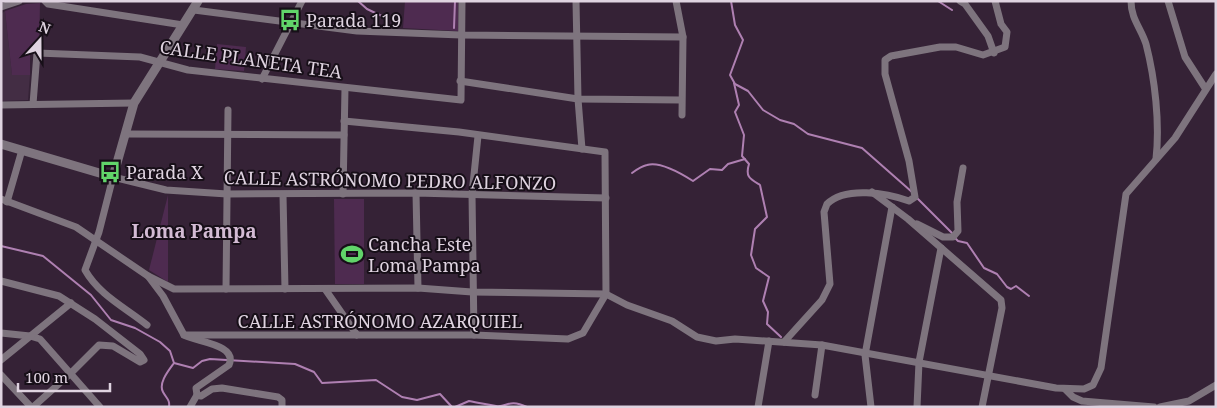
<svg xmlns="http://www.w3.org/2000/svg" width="1217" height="408" font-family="'Noto Serif',serif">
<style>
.built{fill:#432d44}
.green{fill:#4e2b50}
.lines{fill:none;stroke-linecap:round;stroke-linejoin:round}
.stream{stroke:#af80b2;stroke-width:2}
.minor{stroke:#7e747e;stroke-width:7}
.tertiary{stroke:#7e747e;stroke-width:9}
.labels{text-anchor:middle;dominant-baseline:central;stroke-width:4;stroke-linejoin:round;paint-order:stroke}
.poi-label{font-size:18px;fill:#dfd3e0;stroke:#170f18;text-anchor:start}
.street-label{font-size:18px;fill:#dfd3e0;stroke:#170f18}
.neighbourhood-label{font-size:19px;font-weight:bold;fill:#d3bbd4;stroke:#170f18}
</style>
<rect width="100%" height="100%" fill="#352236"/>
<path class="built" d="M 5,11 L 12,74 L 30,75 L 28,100 L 1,101 L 1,14 Z"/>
<g class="green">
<path d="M 405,1 L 458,1 L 458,31 L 403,28 Z"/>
<path d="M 40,3 L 39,49 L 30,49 L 30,75 L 12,75 L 5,11 L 26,4 Z"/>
<path d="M 217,44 L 246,47 L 244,71 L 215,69 Z"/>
<path d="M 168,195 L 168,282 L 149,270 Z"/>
<path d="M 334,199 L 364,199 L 364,284 L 335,284 Z"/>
</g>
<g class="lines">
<g class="stream">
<path d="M 358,1 L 367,9 L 388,19"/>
<path d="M 731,1 L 735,25 L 743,40 L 730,75 L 735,84 L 748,91 L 763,110 L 780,120 L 794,124 L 808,134 L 862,148 L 912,192"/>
<path d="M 938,1 L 952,10"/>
<path d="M 454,28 L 455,1"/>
<path d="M 734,83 L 739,105 L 735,112 L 744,135 L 742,156 L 749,164 C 745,177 750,179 760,185 L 767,217 L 755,229 L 751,255 L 756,268 L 769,277 L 763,301 L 768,312 L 767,324 L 781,337"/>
<path d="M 632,173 C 636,170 642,166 647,165 C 660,161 682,174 693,181 L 710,169 L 722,170 L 728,164 L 745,159"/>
<path d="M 917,198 L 952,233"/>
<path d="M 954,237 L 958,241 L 967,243 L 984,268 L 997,274 L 1007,287 L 1011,289 L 1016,286 L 1029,296"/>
<path d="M 1,246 L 43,256 L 91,295 L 111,320 L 135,328 L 160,342 L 170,351 L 174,363 L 193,368 L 202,361 L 210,359 L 295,364 L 314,372 L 322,383 L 376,380 L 402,397 L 417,400 L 440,394 L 452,407"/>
<path d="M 169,407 C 170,400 167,399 163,392 C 158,383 169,370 174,363"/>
<path d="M 455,407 L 469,401 C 478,403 486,404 496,406 C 507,408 508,398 527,407"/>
<path d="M 555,407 L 568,407"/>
</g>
<g class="minor">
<path d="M 45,1 L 48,4 L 183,25"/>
<path d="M 576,1 L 578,99 L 582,149"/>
<path d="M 676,1 L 683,37 L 682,115"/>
<path d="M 960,1 L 965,4 L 988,36 L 994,53"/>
<path d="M 1131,1 C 1131,19 1141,28 1146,44 C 1155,79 1160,123 1156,159"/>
<path d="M 1168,1 L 1185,57 L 1205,88"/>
<path d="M 1,7 L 19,1"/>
<path d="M 194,10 L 357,31 L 461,35 L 683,37"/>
<path d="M 262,79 L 302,1"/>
<path d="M 460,81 L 578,99 L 681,100"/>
<path d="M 33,104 L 37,53 L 140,57 L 188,70 L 461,100 L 462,1"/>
<path d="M 1,105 L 134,103"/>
<path d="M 126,134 L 344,135"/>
<path d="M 872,192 L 908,219 L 1001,300 L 1002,308 L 982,407"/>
<path d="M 416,193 L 418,288"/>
<path d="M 343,194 L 345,88"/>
<path d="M 283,195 L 285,289"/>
<path d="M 1,199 L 76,227 L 148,276 L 163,296 L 184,335 C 196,342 238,344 229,365 L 196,388 L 197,395 L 201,396 L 212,389 L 222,388 L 278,397 L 282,400 L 282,407"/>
<path d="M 7,202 L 22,150"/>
<path d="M 917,224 L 943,237 L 953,237 L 958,231 L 957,202 L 963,168"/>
<path d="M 148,276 L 174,289 L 180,289 L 418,288 L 472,292 L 606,294 L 627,305 L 672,321 L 697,337 L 716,341 L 735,339 L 822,345 L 1056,388 L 1084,389 L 1093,385 L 1101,368 L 1126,194 L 1175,138 L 1216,74"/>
<path d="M 1,281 L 59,296 L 95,319 L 140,354 L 144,360 L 140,362 L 113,346 L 99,345 L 71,373 L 33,407"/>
<path d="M 226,289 L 228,110"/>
<path d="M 325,289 L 357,335"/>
<path d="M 147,325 C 126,308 99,295 85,270 L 99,232 L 113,177 L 166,190 L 227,194 L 416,193 L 606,198"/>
<path d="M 1,333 L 30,336 L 40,339 L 100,407"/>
<path d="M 184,335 L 474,335 L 568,339 L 583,333 L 606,294 L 605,152 L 459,132 L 344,121"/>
<path d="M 474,335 L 472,194 L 478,136"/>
<path d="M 784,342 L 822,300 L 830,284 L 824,212 L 827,204 C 845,186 887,193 909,201 L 915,197 L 909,161 L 885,74 L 885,60 L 891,56 L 940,47 L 956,47 L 983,55 L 1005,47 L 1007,32 L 1001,24 L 995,1"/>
<path d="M 1,360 L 71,303"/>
<path d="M 1,375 L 31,407"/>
<path d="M 1065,389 L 1073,397 L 1082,401 L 1154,407"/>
<path d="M 815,395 L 822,345"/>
<path d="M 190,407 L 197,395"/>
<path d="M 758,407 L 769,341"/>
<path d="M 871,407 L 865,355 L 892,207"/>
<path d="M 917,407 L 919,362 L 941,248"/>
<path d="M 1160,407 L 1189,401 L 1216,385"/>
</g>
<path class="tertiary" d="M 1,144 L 113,177 L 134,103 L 198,1"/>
</g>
<defs>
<g id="bus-bare" transform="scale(1.725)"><path d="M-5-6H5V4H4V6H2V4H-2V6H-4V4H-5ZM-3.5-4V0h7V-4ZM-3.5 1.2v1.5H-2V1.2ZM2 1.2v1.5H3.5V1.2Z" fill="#61d46a" stroke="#170f18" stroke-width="2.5" paint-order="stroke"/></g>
<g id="stadium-bare" transform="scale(1.725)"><path d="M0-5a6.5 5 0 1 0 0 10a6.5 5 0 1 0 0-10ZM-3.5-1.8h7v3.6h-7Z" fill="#61d46a" stroke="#170f18" stroke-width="2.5" paint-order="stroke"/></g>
</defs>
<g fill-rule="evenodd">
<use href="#bus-bare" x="290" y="20"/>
<use href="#bus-bare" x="110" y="172"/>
<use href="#stadium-bare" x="352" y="254"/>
</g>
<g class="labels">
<g class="poi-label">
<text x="306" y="20">Parada 119</text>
<text x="126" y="172">Parada X</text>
<text x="368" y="244">Cancha Este<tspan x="368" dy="21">Loma Pampa</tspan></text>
</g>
<g class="street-label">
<text transform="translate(251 59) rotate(8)">CALLE PLANETA TEA</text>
<text transform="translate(390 180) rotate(1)">CALLE ASTRÓNOMO PEDRO ALFONZO</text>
<text x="380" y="321">CALLE ASTRÓNOMO AZARQUIEL</text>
</g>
<g class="neighbourhood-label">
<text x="194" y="231">Loma Pampa</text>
</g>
</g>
<rect width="1217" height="408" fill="none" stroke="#dfd3e0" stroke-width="5"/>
<g transform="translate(40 40) rotate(21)" stroke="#170f18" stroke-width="4" paint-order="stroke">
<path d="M0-4L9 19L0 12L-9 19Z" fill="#dfd3e0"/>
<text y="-8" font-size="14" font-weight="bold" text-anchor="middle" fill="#dfd3e0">N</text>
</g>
<path d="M18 383v8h92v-8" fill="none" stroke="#dfd3e0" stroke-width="2.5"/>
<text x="25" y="383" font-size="15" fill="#dfd3e0" stroke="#170f18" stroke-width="4" paint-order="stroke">100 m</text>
</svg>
